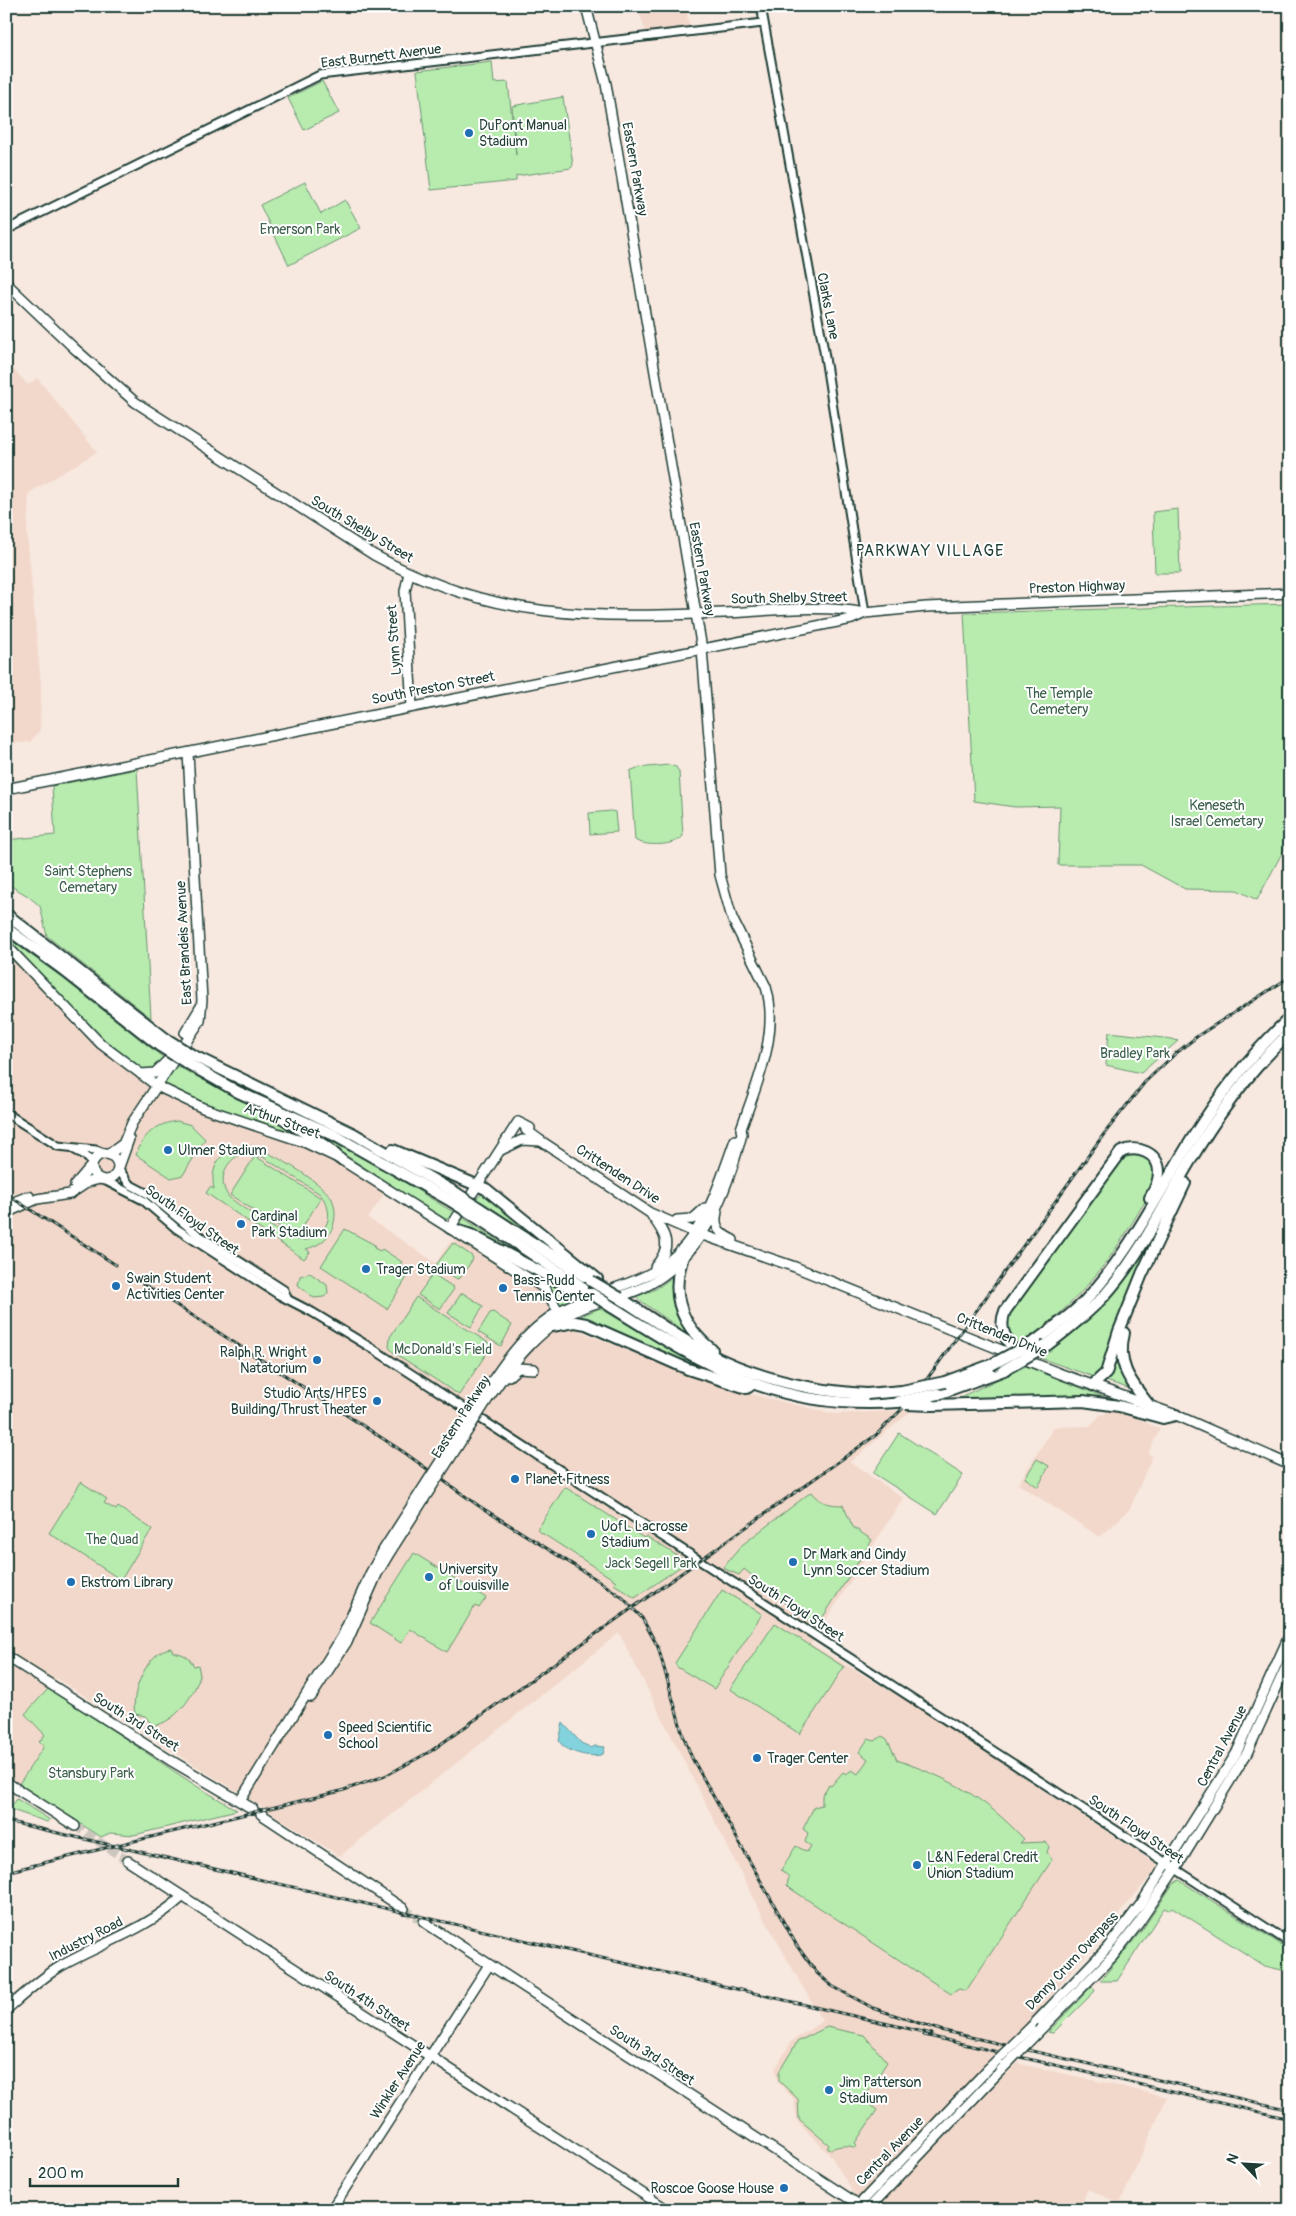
<svg xmlns="http://www.w3.org/2000/svg" width="1296" height="2216" font-family="Pangolin,sans-serif">
<style>
.built{fill:#f2d8ca}
.green{fill:#b7ecae;stroke:#6b9471;fill-rule:evenodd}
.water{fill:#83d3de;stroke:#5b979a}
.lines{fill:none;stroke-linecap:round;stroke-linejoin:round}
.major-tunnel{stroke:#ccc6be;stroke-width:9;stroke-dasharray:9 4.5;stroke-linecap:butt}
.minor-casing{stroke:#1f3d34;stroke-width:11}
.major-casing{stroke:#1f3d34;stroke-width:12}
.highway-casing{stroke:#1f3d34;stroke-width:14}
.minor{stroke:#fff;stroke-width:7}
.major{stroke:#fff;stroke-width:9}
.highway{stroke:#fff;stroke-width:10}
.rail-casing{stroke:#1f3d34;stroke-width:3}
.rail{stroke:#fff;stroke-width:1;stroke-dasharray:4;stroke-linecap:butt}
.major-bridge-casing{stroke:#1f3d34;stroke-width:12;stroke-linecap:butt}
.highway-bridge-casing{stroke:#1f3d34;stroke-width:14;stroke-linecap:butt}
.major-bridge{stroke:#fff;stroke-width:9}
.highway-bridge{stroke:#fff;stroke-width:10}
.poi-dot{fill:#1f6fb2;stroke:#fff;stroke-width:2}
.labels{text-anchor:middle;dominant-baseline:central;stroke-width:4;stroke-linejoin:round;paint-order:stroke}
.street-label{font-size:14px;fill:#1f3d34;stroke:#fff}
.poi-label{font-size:14px;fill:#1f3d34;stroke:#fff;text-anchor:start}
.park-label{font-size:14px;fill:#3d604c;stroke:#fff}
.quarter-label{font-size:16px;letter-spacing:1px;fill:#1f3d34;stroke:#fff}
</style>
<rect width="100%" height="100%" fill="#f7e8e0"/>
<filter id="ink" filterUnits="userSpaceOnUse"><feTurbulence type="fractalNoise" baseFrequency=".02" numOctaves="2"/><feDisplacementMap in="SourceGraphic" scale="10" xChannelSelector="R" yChannelSelector="G"/><feConvolveMatrix kernelMatrix="1 2 1 2 8 2 1 2 1" color-interpolation-filters="sRGB"/></filter>
<g filter="url(#ink)">
<g class="built">
<path d="M 637,6 L 685,6 L 690,28 L 646,32 Z"/>
<path d="M 6,361 L 28,385 L 37,378 L 97,452 L 29,493 L 27,533 L 41,686 L 40,730 L 30,742 L 6,744 Z"/>
<path d="M 6,952 L 89,1041 L 162,1095 L 208,1114 L 322,1154 L 386,1191 L 368,1218 L 436,1263 L 450,1242 L 459,1240 L 533,1285 L 546,1296 L 577,1330 L 657,1362 L 750,1394 L 835,1414 L 912,1410 L 850,1462 L 903,1498 L 811,1644 L 912,1704 L 1159,1866 L 1029,2022 L 858,2200 L 831,2156 L 797,2121 L 794,2099 L 778,2082 L 775,2069 L 791,2042 L 822,2021 L 763,1916 L 619,1633 L 340,1856 L 56,1678 L 49,1688 L 44,1746 L 6,1806 L 6,1209 L 24,1202 L 6,1190 Z"/>
<path d="M 1113,1411 L 1130,1415 L 1160,1429 L 1148,1453 L 1152,1456 L 1130,1509 L 1100,1537 L 1018,1484 L 1054,1427 L 1091,1426 L 1100,1415 Z"/>
<path d="M 1017,2063 L 1167,2097 L 1121,2201 L 1117,2202 L 1088,2189 L 1078,2210 L 990,2210 L 980,2203 L 973,2210 L 882,2210 L 880,2205 L 883,2201 Z"/>
</g>
<g class="green">
<path d="M 492,62 L 494,83 L 508,82 L 516,155 L 512,106 L 563,97 L 573,165 L 571,168 L 516,176 L 516,181 L 431,190 L 417,71 Z"/>
<path d="M 322,81 L 339,113 L 304,130 L 288,98 Z"/>
<path d="M 305,182 L 321,214 L 345,200 L 361,228 L 289,265 L 260,205 Z"/>
<path d="M 1178,509 L 1180,573 L 1155,573 L 1153,512 Z"/>
<path d="M 1290,604 L 1290,838 L 1257,900 L 1237,890 L 1185,889 L 1141,865 L 1058,865 L 1060,806 L 1015,807 L 974,801 L 964,613 Z"/>
<path d="M 669,765 L 676,767 L 679,772 L 683,836 C 676,846 645,847 635,840 L 630,771 L 637,768 Z"/>
<path d="M 137,769 L 151,1018 L 47,936 L 40,906 L 28,896 L 6,883 L 6,840 L 55,835 L 52,786 Z"/>
<path d="M 611,811 L 615,812 L 617,832 L 590,834 L 589,813 Z"/>
<path d="M 6,937 L 56,973 L 165,1059 L 154,1070 L 145,1072 L 111,1050 L 6,942 Z"/>
<path d="M 1109,1032 L 1172,1039 L 1178,1041 L 1141,1073 L 1106,1065 Z"/>
<path d="M 175,1065 L 289,1125 L 324,1147 L 215,1110 L 163,1085 Z"/>
<path d="M 177,1121 L 191,1125 L 205,1139 L 183,1175 L 171,1178 L 136,1155 C 143,1134 156,1124 177,1121 Z"/>
<path d="M 303,1127 L 370,1161 L 453,1212 L 449,1218 L 444,1220 Z"/>
<path d="M 245,1145 C 263,1146 324,1183 332,1199 C 336,1208 336,1219 332,1229 C 327,1240 318,1246 306,1249 L 310,1252 L 304,1259 L 206,1193 L 210,1187 L 214,1189 C 209,1166 222,1148 245,1145 ZM 245,1153 L 263,1157 L 320,1194 C 327,1203 331,1213 327,1223 C 322,1234 311,1242 299,1240 C 288,1239 238,1205 229,1197 C 216,1180 226,1158 245,1153 Z"/>
<path d="M 1134,1151 L 1153,1161 C 1154,1166 1157,1175 1156,1180 C 1153,1191 1143,1204 1138,1213 C 1107,1267 1069,1314 1015,1346 L 1008,1339 L 1005,1318 L 1116,1160 Z"/>
<path d="M 255,1156 L 321,1198 L 296,1237 L 230,1195 Z"/>
<path d="M 483,1193 L 552,1248 L 476,1199 Z"/>
<path d="M 463,1218 L 530,1261 L 529,1262 L 460,1226 Z"/>
<path d="M 345,1229 L 375,1245 L 374,1248 L 380,1251 L 382,1249 L 402,1262 L 400,1265 L 411,1271 L 387,1309 L 321,1266 Z"/>
<path d="M 1153,1240 L 1104,1371 L 1097,1378 L 1040,1358 C 1071,1337 1099,1313 1122,1283 C 1133,1270 1142,1252 1153,1240 Z"/>
<path d="M 453,1243 L 472,1256 L 473,1259 L 460,1278 L 457,1279 L 436,1265 Z"/>
<path d="M 485,1246 L 579,1295 L 559,1305 L 551,1289 Z"/>
<path d="M 310,1273 L 327,1285 L 328,1293 L 324,1297 L 314,1298 L 298,1285 L 300,1276 Z"/>
<path d="M 433,1274 L 453,1287 L 454,1289 L 440,1309 L 418,1295 Z"/>
<path d="M 675,1275 L 691,1336 L 635,1297 L 656,1289 Z"/>
<path d="M 463,1293 L 483,1306 L 471,1327 L 448,1313 L 461,1294 Z"/>
<path d="M 416,1297 L 492,1345 L 459,1395 L 393,1352 L 389,1347 L 390,1337 Z"/>
<path d="M 600,1308 L 706,1371 L 574,1319 Z"/>
<path d="M 493,1312 L 512,1325 L 501,1346 L 478,1332 L 490,1313 Z"/>
<path d="M 1116,1349 L 1131,1389 L 1103,1380 Z"/>
<path d="M 1026,1366 L 1114,1401 L 952,1401 Z"/>
<path d="M 899,1433 L 963,1475 L 937,1514 L 873,1473 Z"/>
<path d="M 1037,1459 L 1049,1466 L 1038,1487 L 1025,1478 Z"/>
<path d="M 81,1482 L 107,1499 L 104,1503 L 116,1510 L 118,1507 L 152,1529 L 121,1580 L 49,1533 Z"/>
<path d="M 565,1487 L 644,1538 L 646,1536 L 687,1562 L 635,1598 L 614,1584 L 616,1581 L 537,1530 Z"/>
<path d="M 811,1492 C 819,1503 830,1505 843,1505 L 853,1527 L 872,1540 L 816,1628 L 744,1569 L 739,1575 L 723,1568 L 742,1545 Z"/>
<path d="M 414,1553 L 486,1598 L 479,1608 L 475,1606 L 447,1652 L 410,1629 L 401,1643 L 370,1623 Z"/>
<path d="M 722,1590 L 762,1614 L 714,1689 L 677,1667 L 675,1663 Z"/>
<path d="M 775,1623 L 844,1667 L 800,1734 L 730,1689 Z"/>
<path d="M 171,1648 L 173,1652 C 184,1654 188,1656 194,1666 L 198,1665 L 200,1675 C 194,1696 176,1722 153,1726 L 145,1716 L 135,1714 C 130,1693 148,1650 171,1648 Z"/>
<path d="M 49,1688 L 198,1787 L 237,1810 L 134,1835 L 110,1833 L 101,1837 L 19,1784 L 44,1746 L 39,1742 L 45,1735 L 25,1714 Z"/>
<path d="M 882,1736 L 887,1739 L 897,1760 C 953,1780 983,1796 1024,1839 L 1020,1843 L 1046,1842 L 1049,1847 L 1047,1852 L 1052,1860 L 966,1991 L 959,1989 L 951,1994 L 791,1889 L 787,1885 L 789,1877 L 781,1870 L 796,1846 L 807,1852 L 811,1846 L 805,1842 L 808,1833 L 803,1829 L 814,1807 L 822,1805 L 822,1795 L 829,1785 L 831,1786 L 843,1772 L 846,1774 L 852,1770 L 858,1774 L 868,1759 L 859,1752 L 868,1739 L 875,1741 Z"/>
<path d="M 17,1799 L 50,1820 L 47,1822 L 9,1809 Z"/>
<path d="M 1179,1880 L 1290,1950 L 1290,1972 L 1265,1966 L 1172,1907 L 1169,1910 L 1164,1908 L 1117,1981 L 1100,1981 L 1142,1930 L 1173,1884 Z"/>
<path d="M 1092,1986 L 1095,1991 L 1053,2033 L 1048,2032 Z"/>
<path d="M 827,2027 L 864,2035 L 887,2062 L 863,2100 L 877,2110 L 855,2143 L 857,2145 L 855,2148 C 849,2144 835,2146 830,2150 L 827,2148 L 829,2145 L 799,2119 L 798,2099 L 779,2081 L 779,2072 L 797,2042 Z"/>
</g>
<path class="water" d="M 563,1723 L 581,1743 L 592,1748 L 594,1746 L 605,1747 L 603,1754 C 591,1759 565,1752 559,1741 Z"/>
<g class="lines">
<g class="major-tunnel">
<path d="M 75,1826 L 128,1861"/>
<path d="M 404,1909 L 424,1922"/>
</g>
<g class="minor-casing">
<g id="minor">
<path d="M 761,6 L 824,351 L 865,613"/>
<path d="M 6,230 L 320,75 L 763,23"/>
<path d="M 6,1113 L 58,1146 L 96,1150 L 107,1154"/>
<path d="M 75,1150 L 85,1155 L 93,1164"/>
<path d="M 119,1169 L 129,1184 L 150,1195 L 197,1234 L 284,1290 L 287,1298"/>
<path d="M 106,1181 L 143,1200 L 177,1229 L 279,1295 L 312,1312 L 373,1349 L 1290,1943"/>
</g>
</g>
<g class="major-casing">
<g id="major">
<path d="M 6,283 L 74,348 L 135,402 L 374,555 C 494,621 592,618 724,613 C 768,611 822,604 864,613"/>
<path d="M 409,573 L 405,591 L 412,707"/>
<path d="M 6,789 L 852,619 L 865,613 L 926,607 L 1290,593"/>
<path d="M 6,945 L 101,1044 L 157,1086 L 203,1108 L 304,1142 L 340,1159 L 544,1288 L 559,1312"/>
<path d="M 185,1033 L 200,1008"/>
<path d="M 141,1074 L 155,1073 L 167,1061"/>
<path d="M 525,1126 L 526,1130 L 541,1141 L 650,1213 L 694,1232 L 795,1267 L 1061,1374 L 1176,1415 L 1290,1465"/>
<path d="M 501,1150 L 522,1140 L 541,1141"/>
<circle cx="105" cy="1167" r="13"/>
<path d="M 109,1154 L 123,1144 L 132,1123 L 200,1021 L 202,1000 L 188,753"/>
<path d="M 119,1167 L 129,1139"/>
<path d="M 75,1185 L 92,1165"/>
<path d="M 6,1205 L 29,1196"/>
<path d="M 717,1212 C 713,1227 720,1234 733,1240"/>
<path d="M 6,1213 L 37,1199 L 70,1194 L 88,1182 L 100,1179"/>
<path d="M 652,1216 C 666,1235 673,1246 655,1267"/>
<path d="M 677,1220 L 693,1219 L 705,1208"/>
<path d="M 450,1228 L 518,1122 L 530,1128"/>
<path d="M 509,1376 L 518,1368 L 534,1369"/>
<path d="M 481,1398 C 504,1362 529,1325 569,1306 C 606,1288 646,1284 677,1254 C 708,1224 721,1179 735,1140"/>
<path d="M 486,1402 C 512,1363 542,1323 587,1306 C 609,1299 635,1294 655,1281 C 706,1249 727,1190 742,1134 L 741,1129 C 756,1086 780,1033 766,987 L 732,918 L 720,875 L 702,649 L 606,84 L 586,6"/>
<path d="M 6,1656 L 170,1760 L 253,1809"/>
<path d="M 311,1697 L 348,1640 L 377,1574 L 390,1552"/>
<path d="M 6,1782 L 75,1826"/>
<path d="M 240,1801 L 342,1637 L 370,1574 L 384,1549"/>
<path d="M 261,1814 L 404,1909"/>
<path d="M 128,1861 L 668,2210"/>
<path d="M 424,1922 L 867,2210"/>
<path d="M 6,2010 C 24,1994 41,1978 61,1966 C 102,1943 147,1929 182,1897"/>
<path d="M 1031,2027 L 1108,1947 L 1141,1904 L 1236,1754 L 1290,1634"/>
<path d="M 1042,2028 L 1113,1956 L 1138,1924 L 1180,1862 L 1247,1753 L 1290,1658"/>
<path d="M 331,2210 L 489,1965"/>
<path d="M 854,2210 L 988,2069"/>
<path d="M 867,2210 L 1000,2071"/>
</g>
</g>
<g class="highway-casing">
<g id="highway">
<path d="M 6,914 L 166,1039"/>
<path d="M 6,928 L 61,968 L 160,1046"/>
<path d="M 192,1055 L 354,1134 L 456,1193"/>
<path d="M 187,1063 L 238,1092 L 334,1135 L 451,1201"/>
<path d="M 272,1111 L 328,1148 L 340,1159"/>
<path d="M 393,1150 L 486,1189 L 597,1279"/>
<path d="M 479,1208 L 584,1276"/>
<path d="M 475,1216 L 582,1287"/>
<path d="M 450,1228 L 471,1235 L 582,1294 L 592,1294"/>
<path d="M 682,1260 C 670,1297 682,1326 712,1350"/>
<path d="M 620,1298 C 648,1316 676,1336 705,1352 C 757,1379 809,1391 867,1394"/>
<path d="M 612,1307 C 709,1368 779,1411 898,1402"/>
<path d="M 552,1326 L 575,1322 L 586,1324 L 688,1369 L 747,1388 L 751,1385"/>
<path d="M 1124,1333 C 1116,1364 1130,1381 1148,1404"/>
<path d="M 1036,1341 C 1051,1329 1069,1317 1083,1303 C 1129,1255 1157,1195 1192,1139 C 1219,1095 1253,1052 1290,1018"/>
<path d="M 1047,1345 C 1067,1330 1087,1314 1104,1296 C 1140,1256 1163,1206 1190,1161 C 1218,1114 1250,1070 1290,1032"/>
<path d="M 1020,1357 C 1008,1342 997,1331 1005,1311 L 1121,1152 C 1136,1145 1159,1152 1159,1172 C 1159,1182 1155,1190 1150,1198"/>
<path d="M 945,1382 L 991,1365"/>
<path d="M 1093,1385 L 1106,1373 L 1119,1331 L 1142,1274 L 1185,1183"/>
<path d="M 938,1394 L 1004,1370"/>
<path d="M 932,1405 L 1083,1401 L 1119,1406 L 1163,1418 L 1176,1415"/>
</g>
</g>
<use href="#minor" class="minor"/>
<use href="#major" class="major"/>
<use href="#highway" class="highway"/>
<g class="rail-casing">
<g id="rail">
<path d="M 6,1194 L 116,1265"/>
<path d="M 133,1277 L 402,1451 L 479,1506 L 599,1581 L 623,1598 L 642,1618 L 658,1647 L 683,1735 L 692,1758 L 797,1946 L 817,1973 L 832,1986 L 873,2008 L 940,2030 L 1290,2110"/>
<path d="M 6,1821 L 932,2034"/>
<path d="M 6,1872 L 341,1791 L 385,1776 L 431,1751 L 876,1435 L 902,1409 L 927,1379 L 1104,1134 L 1145,1082 L 1175,1054 L 1199,1035 L 1290,977"/>
<path d="M 924,2035 L 1290,2119"/>
</g>
</g>
<use href="#rail" class="rail"/>
<g class="major-bridge-casing">
<g id="major-bridge">
<path d="M 384,1549 L 481,1398"/>
<path d="M 390,1552 L 486,1402"/>
<path d="M 988,2069 L 1031,2027"/>
<path d="M 1000,2071 L 1042,2028"/>
</g>
</g>
<g class="highway-bridge-casing">
<g id="highway-bridge">
<path d="M 166,1039 L 192,1055"/>
<path d="M 160,1046 L 187,1063"/>
<path d="M 456,1193 L 479,1208"/>
<path d="M 451,1201 L 475,1216"/>
<path d="M 591,1281 L 620,1298"/>
<path d="M 592,1294 L 612,1307"/>
<path d="M 991,1365 L 1036,1341"/>
<path d="M 1004,1370 L 1047,1345"/>
<path d="M 867,1394 L 902,1391 L 945,1382"/>
<path d="M 898,1402 L 938,1394"/>
<path d="M 906,1404 L 932,1405"/>
</g>
</g>
<use href="#major-bridge" class="major-bridge"/>
<use href="#highway-bridge" class="highway-bridge"/>
</g>
</g>
<g class="poi-dot">
<circle cx="469" cy="133" r="5"/>
<circle cx="168" cy="1150" r="5"/>
<circle cx="241" cy="1224" r="5"/>
<circle cx="366" cy="1269" r="5"/>
<circle cx="116" cy="1286" r="5"/>
<circle cx="503" cy="1288" r="5"/>
<circle cx="317" cy="1360" r="5"/>
<circle cx="377" cy="1401" r="5"/>
<circle cx="515" cy="1479" r="5"/>
<circle cx="591" cy="1534" r="5"/>
<circle cx="793" cy="1562" r="5"/>
<circle cx="429" cy="1577" r="5"/>
<circle cx="71" cy="1582" r="5"/>
<circle cx="328" cy="1735" r="5"/>
<circle cx="757" cy="1758" r="5"/>
<circle cx="917" cy="1865" r="5"/>
<circle cx="829" cy="2090" r="5"/>
<circle cx="784" cy="2188" r="5"/>
</g>
<g class="labels">
<g class="street-label">
<text transform="translate(381 56) rotate(-7)">East Burnett Avenue</text>
<text transform="translate(635 169) rotate(80)">Eastern Parkway</text>
<text transform="translate(828 306) rotate(79)">Clarks Lane</text>
<text transform="translate(362 529) rotate(31)">South Shelby Street</text>
<text transform="translate(702 569) rotate(80)">Eastern Parkway</text>
<text transform="translate(1077 587) rotate(-2)">Preston Highway</text>
<text transform="translate(789 598) rotate(-1)">South Shelby Street</text>
<text transform="translate(394 640) rotate(-94)">Lynn Street</text>
<text transform="translate(433 688) rotate(-11)">South Preston Street</text>
<text transform="translate(184 943) rotate(-93)">East Brandeis Avenue</text>
<text transform="translate(282 1121) rotate(20)">Arthur Street</text>
<text transform="translate(618 1174) rotate(33)">Crittenden Drive</text>
<text transform="translate(192 1220) rotate(35)">South Floyd Street</text>
<text transform="translate(1002 1335) rotate(22)">Crittenden Drive</text>
<text transform="translate(461 1417) rotate(-57)">Eastern Parkway</text>
<text transform="translate(796 1608) rotate(33)">South Floyd Street</text>
<text transform="translate(136 1722) rotate(32)">South 3rd Street</text>
<text transform="translate(1222 1746) rotate(-62)">Central Avenue</text>
<text transform="translate(1136 1829) rotate(34)">South Floyd Street</text>
<text transform="translate(86 1939) rotate(-27)">Industry Road</text>
<text transform="translate(1072 1961) rotate(-47)">Denny Crum Overpass</text>
<text transform="translate(367 2001) rotate(33)">South 4th Street</text>
<text transform="translate(652 2055) rotate(33)">South 3rd Street</text>
<text transform="translate(398 2080) rotate(-57)">Winkler Avenue</text>
<text transform="translate(890 2151) rotate(-46)">Central Avenue</text>
</g>
<g class="poi-label">
<text x="479" y="125">DuPont Manual<tspan x="479" dy="16">Stadium</tspan></text>
<text x="178" y="1150">Ulmer Stadium</text>
<text x="251" y="1216">Cardinal<tspan x="251" dy="16">Park Stadium</tspan></text>
<text x="376" y="1269">Trager Stadium</text>
<text x="126" y="1278">Swain Student<tspan x="126" dy="16">Activities Center</tspan></text>
<text x="513" y="1280">Bass-Rudd<tspan x="513" dy="16">Tennis Center</tspan></text>
<text x="307" y="1352" text-anchor="end">Ralph R. Wright<tspan x="307" dy="16">Natatorium</tspan></text>
<text x="367" y="1393" text-anchor="end">Studio Arts/HPES<tspan x="367" dy="16">Building/Thrust Theater</tspan></text>
<text x="525" y="1479">Planet Fitness</text>
<text x="601" y="1526">UofL Lacrosse<tspan x="601" dy="16">Stadium</tspan></text>
<text x="803" y="1554">Dr Mark and Cindy<tspan x="803" dy="16">Lynn Soccer Stadium</tspan></text>
<text x="439" y="1569">University<tspan x="439" dy="16">of Louisville</tspan></text>
<text x="81" y="1582">Ekstrom Library</text>
<text x="338" y="1727">Speed Scientific<tspan x="338" dy="16">School</tspan></text>
<text x="767" y="1758">Trager Center</text>
<text x="927" y="1857">L&amp;N Federal Credit<tspan x="927" dy="16">Union Stadium</tspan></text>
<text x="839" y="2082">Jim Patterson<tspan x="839" dy="16">Stadium</tspan></text>
<text x="774" y="2188" text-anchor="end">Roscoe Goose House</text>
</g>
<g class="park-label">
<text x="300" y="229">Emerson Park</text>
<text x="1059" y="693">The Temple<tspan x="1059" dy="16">Cemetery</tspan></text>
<text x="1217" y="805">Keneseth<tspan x="1217" dy="16">Israel Cemetary</tspan></text>
<text x="88" y="871">Saint Stephens<tspan x="88" dy="16">Cemetary</tspan></text>
<text x="1135" y="1053">Bradley Park</text>
<text x="443" y="1349">McDonald's Field</text>
<text x="112" y="1539">The Quad</text>
<text x="651" y="1563">Jack Segell Park</text>
<text x="91" y="1773">Stansbury Park</text>
</g>
<g class="quarter-label">
<text x="930" y="551">PARKWAY VILLAGE</text>
</g>
</g>
<rect width="1296" height="2216" fill="none" stroke="#fff" stroke-width="25"/>
<rect x="12" y="12" width="1271" height="2191" fill="none" stroke="#1f3d34" stroke-width="2" filter="url(#ink)"/>
<g transform="translate(1244 2164) rotate(295)" stroke="#ffffff" stroke-width="4" paint-order="stroke">
<path d="M0-4L9 19L0 12L-9 19Z" fill="#1f3d34"/>
<text y="-8" font-size="14" font-weight="bold" text-anchor="middle" fill="#1f3d34">N</text>
</g>
<path d="M30 2178v8h148v-8" fill="none" stroke="#1f3d34" stroke-width="2.5"/>
<text x="38" y="2178" font-size="15" fill="#1f3d34" stroke="#ffffff" stroke-width="4" paint-order="stroke">200 m</text>
</svg>
